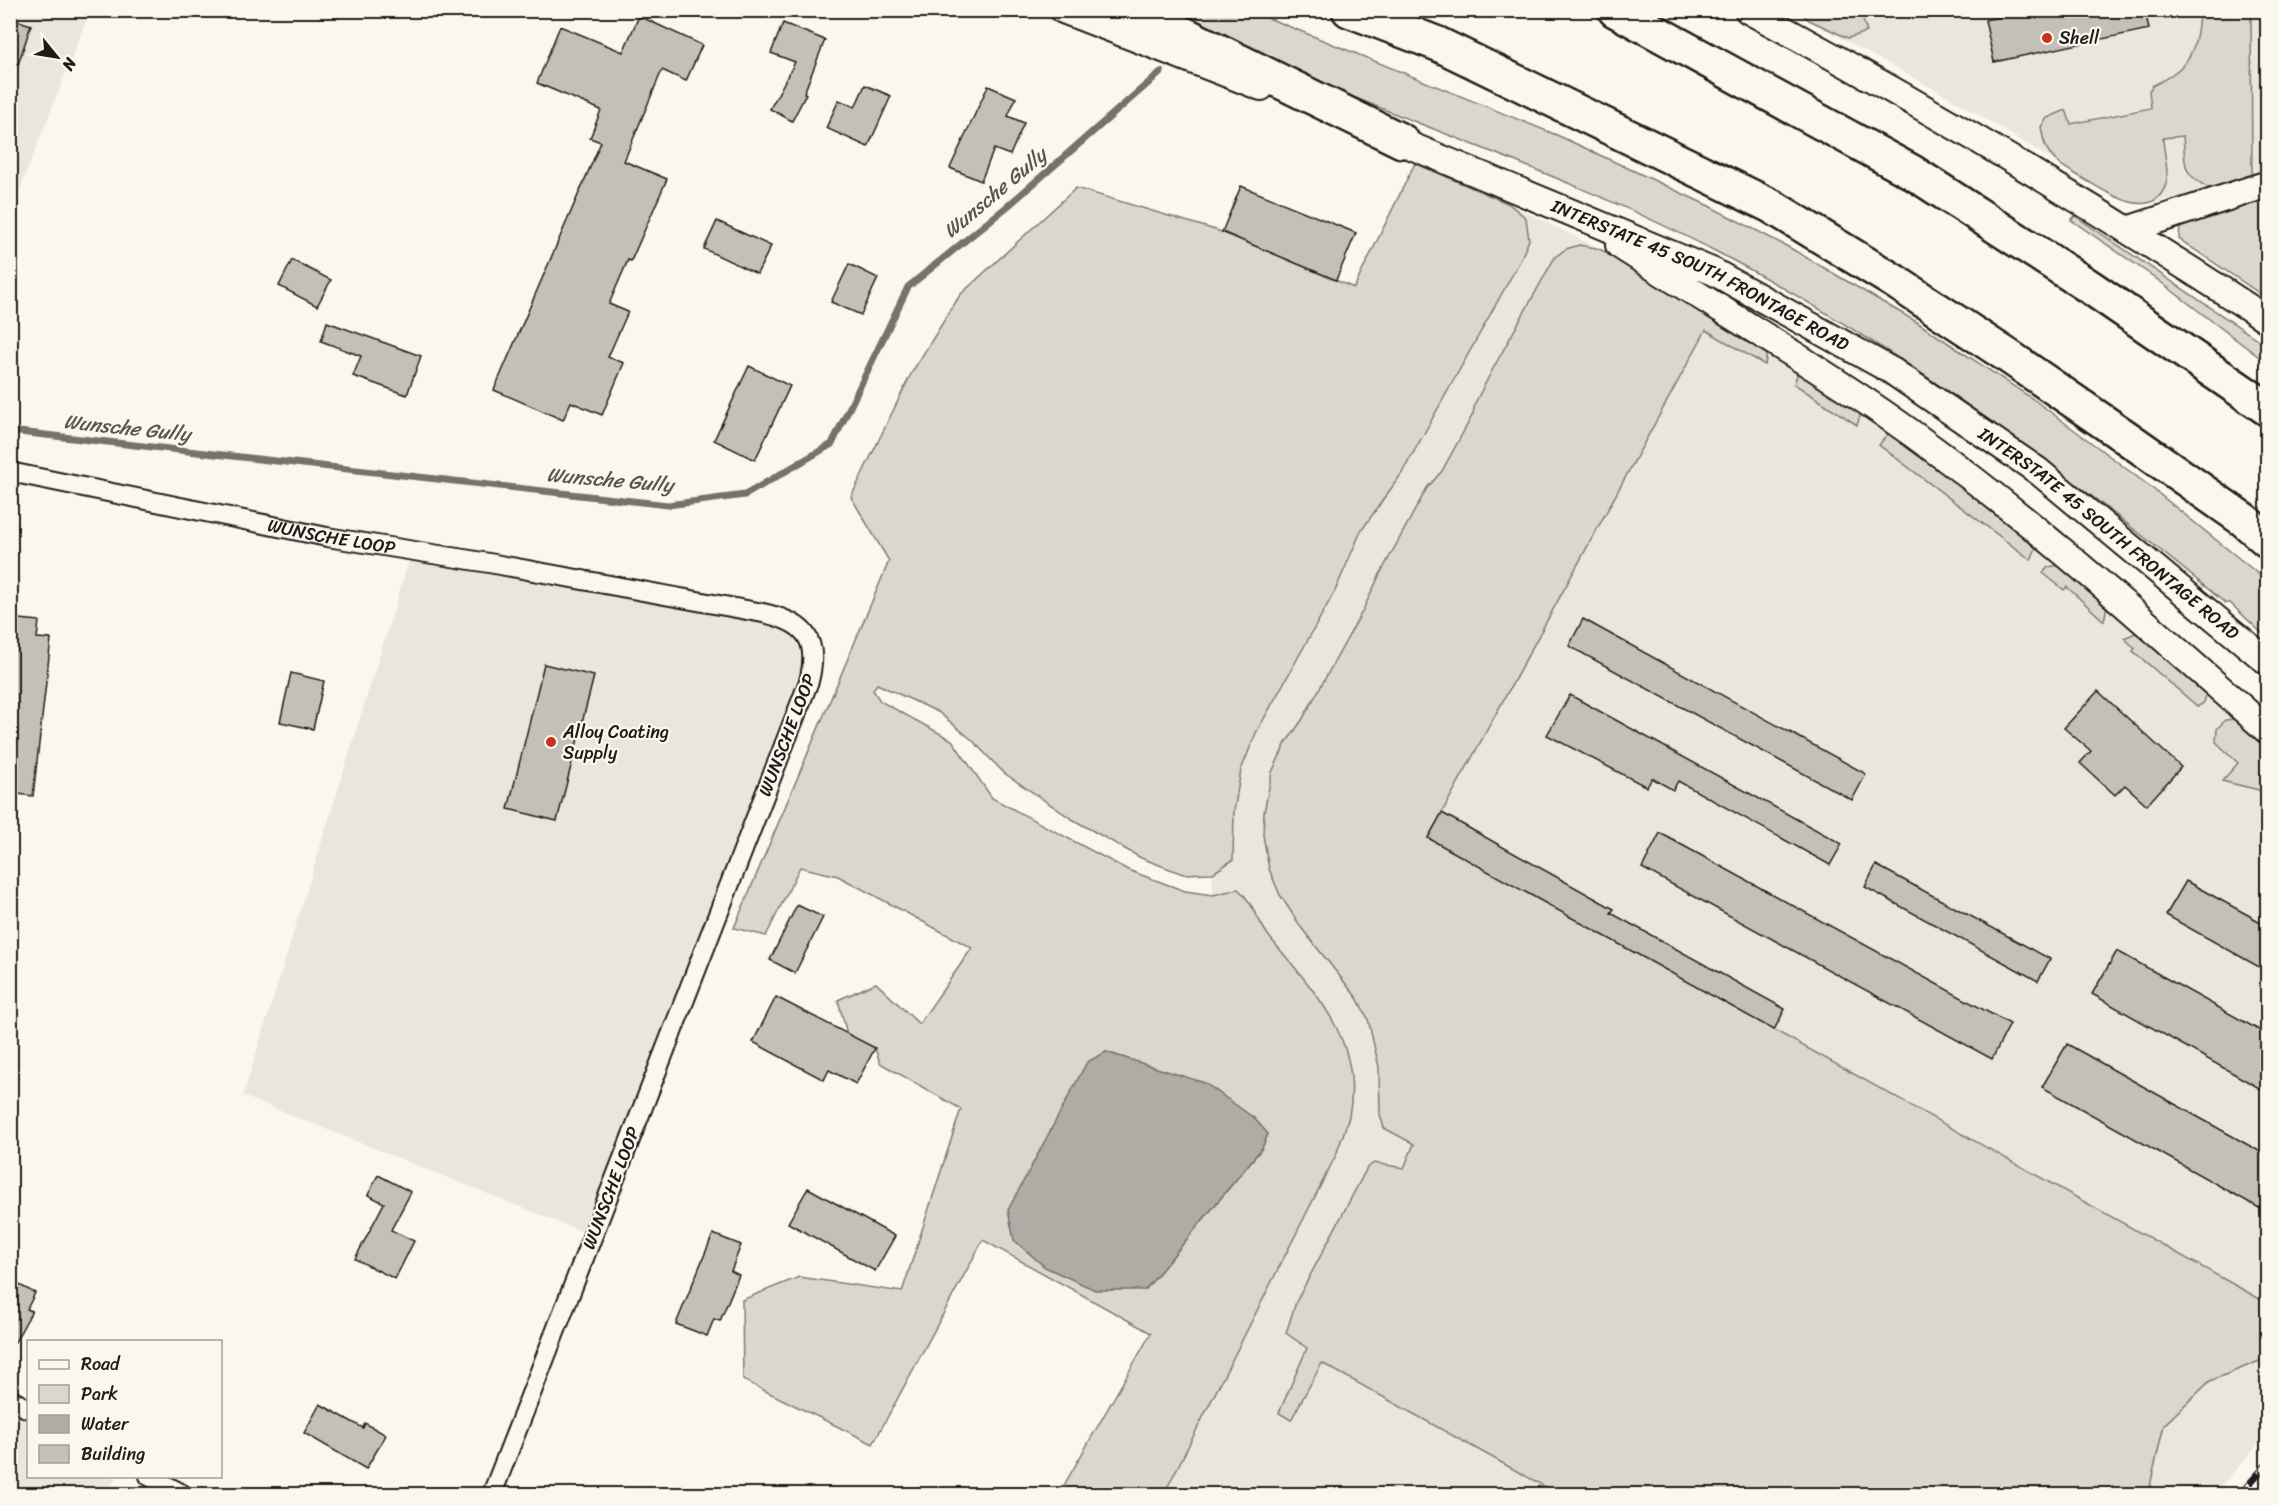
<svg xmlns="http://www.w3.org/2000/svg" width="2278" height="1505" font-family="Sriracha,sans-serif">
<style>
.built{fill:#eae6dc}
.green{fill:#dad7ce;stroke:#7b7a75;stroke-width:1.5;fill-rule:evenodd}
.water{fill:#afaca5;stroke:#74726e;stroke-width:1.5}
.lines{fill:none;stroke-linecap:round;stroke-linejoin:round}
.stream{stroke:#74726e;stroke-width:7}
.building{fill:#c3c0b8;stroke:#1c1c1c;stroke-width:1.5}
.minor-casing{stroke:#1c1c1c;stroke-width:22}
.secondary-casing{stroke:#1c1c1c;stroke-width:30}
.motorway-casing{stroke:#1c1c1c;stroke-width:38}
.minor{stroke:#fbf7ec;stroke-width:18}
.secondary{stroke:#fbf7ec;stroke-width:26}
.motorway{stroke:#fbf7ec;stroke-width:33}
.rail-casing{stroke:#1c1c1c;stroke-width:7}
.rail{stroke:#fbf7ec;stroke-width:4.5;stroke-dasharray:14;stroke-linecap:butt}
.poi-dot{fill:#c8321e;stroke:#fbf7ec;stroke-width:2}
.labels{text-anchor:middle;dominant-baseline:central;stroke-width:4.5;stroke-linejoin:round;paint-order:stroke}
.poi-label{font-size:18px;fill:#1c1c1c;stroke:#fbf7ec;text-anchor:start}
.street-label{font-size:18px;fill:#1c1c1c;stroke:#fbf7ec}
.water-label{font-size:20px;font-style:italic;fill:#575653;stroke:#fbf7ec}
</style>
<rect width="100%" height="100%" fill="#fbf7ec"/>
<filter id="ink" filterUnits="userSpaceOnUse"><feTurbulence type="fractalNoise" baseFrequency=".0167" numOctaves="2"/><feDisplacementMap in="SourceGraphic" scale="12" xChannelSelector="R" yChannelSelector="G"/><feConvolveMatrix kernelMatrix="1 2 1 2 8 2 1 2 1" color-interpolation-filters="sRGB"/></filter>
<g filter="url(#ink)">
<g class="built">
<path d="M 11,11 L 90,11 L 11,212 Z"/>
<path d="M 1792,11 L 2267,11 L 2267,171 L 2220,187 L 2149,204 L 2135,204 L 2115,198 L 1956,101 Z"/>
<path d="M 1415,163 L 1509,204 L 1613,255 L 1716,313 L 1981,494 L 2267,743 L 2267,1434 L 2214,1494 L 1108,1494 L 1324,1104 L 1213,931 L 1212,789 L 1352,294 Z"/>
<path d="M 410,557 L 763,623 L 787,632 L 796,641 L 801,653 L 802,667 L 583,1232 L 243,1096 Z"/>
<path d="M 11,1412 L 28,1422 L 28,1476 L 116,1477 L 107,1494 L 11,1494 Z"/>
</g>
<g class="green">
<path d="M 1160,11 L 1251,11 L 1559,136 L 1709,206 L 1790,248 L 1915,321 L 2033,399 L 2148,485 L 2267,581 L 2267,638 L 2230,603 L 2225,603 C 2066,471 1903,349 1719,253 C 1579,180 1428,130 1283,68 C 1241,51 1201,30 1160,11 Z"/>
<path d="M 1799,11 L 1860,11 L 1867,32 L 1848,38 L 1809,20 Z"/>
<path d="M 2204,11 L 2251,11 L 2252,176 L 2211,189 C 2181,174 2186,167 2183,136 L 2163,138 C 2163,151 2170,172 2166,184 C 2153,223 2110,194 2087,181 C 2075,173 2058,166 2050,154 C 2044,146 2043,137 2041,127 L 2047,118 L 2066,110 L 2071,124 L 2151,108 L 2149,91 L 2152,86 C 2187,69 2196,55 2199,15 L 2203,16 Z"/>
<path d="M 1415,163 L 1509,204 L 1526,218 L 1529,240 L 1520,261 L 1402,473 L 1361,531 L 1335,591 L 1256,733 L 1241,770 L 1234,811 L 1233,860 L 1213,873 L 1183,874 L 1141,858 L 1072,819 L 1004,773 L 971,739 L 938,712 L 877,684 L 873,690 L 880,701 L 952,740 L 992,798 L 1128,870 L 1185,891 L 1213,895 L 1238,889 C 1254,903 1258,923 1271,939 C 1314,991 1364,1041 1349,1116 C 1346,1129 1340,1142 1336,1155 L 1164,1494 L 1059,1494 L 1151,1333 L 983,1240 L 873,1444 L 743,1380 L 742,1300 L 799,1277 L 902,1292 L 961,1109 L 880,1063 L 875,1048 L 847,1034 L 838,1000 L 876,983 L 919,1024 L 972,948 L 838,876 L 800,867 L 766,936 L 734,928 L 889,561 L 851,497 L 912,372 L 960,295 L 1076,188 L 1222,232 L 1354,288 ZM 1106,1052 L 1130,1060 L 1268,1134 L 1262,1148 L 1145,1290 Z"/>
<path d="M 2267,196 L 2267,297 L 2265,297 L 2179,239 L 2180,226 Z"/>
<path d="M 2075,216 L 2267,346 L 2267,363 L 2154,277 L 2071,220 Z"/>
<path d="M 1579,245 L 1596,248 L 1613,255 L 1768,348 L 1765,365 L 1706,330 L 1428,838 L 2267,1303 L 2267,1358 L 2210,1381 L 2164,1425 L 2149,1490 L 2144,1494 L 1558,1494 L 1322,1363 L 1291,1420 L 1279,1413 L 1307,1348 L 1286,1333 L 1296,1302 L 1367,1168 L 1374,1163 L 1404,1168 L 1414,1144 L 1384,1128 L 1380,1114 L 1379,1067 L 1368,1019 L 1357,998 L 1303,930 L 1280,895 L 1269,869 L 1263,835 L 1264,812 L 1272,772 L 1286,743 L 1302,720 L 1363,610 L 1379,576 L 1427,488 L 1442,471 L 1473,414 L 1475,403 L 1495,365 L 1555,257 L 1566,249 Z"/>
<path d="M 1799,369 L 1862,410 L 1857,425 L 1794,384 Z"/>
<path d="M 1890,431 L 1897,431 L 2037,545 L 2031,560 L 1879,445 Z"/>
<path d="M 2061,565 L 2107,606 L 2104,621 L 2067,587 L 2064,590 L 2043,573 L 2048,567 Z"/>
<path d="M 2138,632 L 2205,690 C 2206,697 2206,705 2197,706 L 2133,651 L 2135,648 L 2124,638 Z"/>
<path d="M 2235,719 L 2245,722 L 2267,743 L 2267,792 L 2222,781 L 2238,763 L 2216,742 L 2217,729 L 2225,720 Z"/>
</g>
<path class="water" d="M 1106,1052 L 1205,1083 L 1254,1118 L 1268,1134 L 1262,1148 L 1145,1290 L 1095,1290 L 1045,1267 L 1014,1240 L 1008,1210 L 1087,1062 Z"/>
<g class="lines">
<path class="stream" d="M 10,431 L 668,505 L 745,495 L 832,444 L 908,287 L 1009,205 L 1161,72"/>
</g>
<g class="building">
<path d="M 2030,10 L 2145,10 L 2149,29 L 1994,62 L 1985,20 Z"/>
<path d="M 639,16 L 702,45 L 686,81 L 662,70 L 624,161 L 667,179 L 631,261 L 628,260 L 609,304 L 628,312 L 608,357 L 624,363 L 602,415 L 571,402 L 563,420 L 494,390 L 601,142 L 590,138 L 601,110 L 537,83 L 560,26 L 623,52 Z"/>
<path d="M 10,18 L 31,25 L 14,77 L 10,76 Z"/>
<path d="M 783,23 L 825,40 L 804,93 L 806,94 L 792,121 L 770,109 L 795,62 L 771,53 Z"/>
<path d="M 865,85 L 891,96 L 868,147 L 826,128 L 839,100 L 855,107 Z"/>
<path d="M 988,86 L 1016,98 L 1008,116 L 1024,123 L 1010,155 L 994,149 L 981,181 L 950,168 Z"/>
<path d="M 1241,186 L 1356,233 L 1336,280 L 1222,232 Z"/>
<path d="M 717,221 L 771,246 L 757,274 L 704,249 Z"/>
<path d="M 292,260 L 331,280 L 317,306 L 279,286 Z"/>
<path d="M 849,264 L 878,278 L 861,315 L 831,302 Z"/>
<path d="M 327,322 L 421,356 L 407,395 L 353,376 L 361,356 L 321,341 Z"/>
<path d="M 749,366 L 790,386 L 755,460 L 714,440 Z"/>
<path d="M 10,618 L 39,621 L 37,638 L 51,639 L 33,796 L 10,793 Z"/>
<path d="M 1583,619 L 1866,774 L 1852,800 L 1569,646 Z"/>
<path d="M 544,664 L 594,676 L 557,821 L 508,809 Z"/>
<path d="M 291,673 L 324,681 L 313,729 L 280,722 Z"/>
<path d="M 2098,691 L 2181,767 L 2147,805 L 2125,785 L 2115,795 L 2080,763 L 2091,751 L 2064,728 Z"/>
<path d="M 1570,695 L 1842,844 L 1830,865 L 1678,781 L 1673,790 L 1652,778 L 1647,787 L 1547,735 Z"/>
<path d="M 1442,813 L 1614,909 L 1611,913 L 1785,1009 L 1774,1030 L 1428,838 Z"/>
<path d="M 1660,833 L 2010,1024 L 1992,1059 L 1642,868 Z"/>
<path d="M 1876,865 L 2050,959 L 2038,981 L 1865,887 Z"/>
<path d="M 2186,881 L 2268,926 L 2268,972 L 2166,915 Z"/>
<path d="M 797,905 L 823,917 L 795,973 L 770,960 Z"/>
<path d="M 2117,951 L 2268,1035 L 2268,1093 L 2092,994 Z"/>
<path d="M 776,997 L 875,1048 L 856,1084 L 829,1070 L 824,1080 L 753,1042 Z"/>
<path d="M 2067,1044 L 2268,1156 L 2268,1213 L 2042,1087 Z"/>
<path d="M 378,1175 L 411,1192 L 391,1230 L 414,1241 L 395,1279 L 355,1259 L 384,1203 L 368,1195 Z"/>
<path d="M 808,1188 L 895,1236 L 875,1271 L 788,1223 Z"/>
<path d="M 713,1234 L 741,1245 L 731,1271 L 739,1275 L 720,1321 L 714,1319 L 707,1336 L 676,1324 Z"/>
<path d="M 10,1280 L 35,1293 L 27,1309 L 32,1311 L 10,1351 Z"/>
<path d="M 320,1404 L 363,1428 L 365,1423 L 386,1435 L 366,1469 L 304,1433 Z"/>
</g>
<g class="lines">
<g class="minor-casing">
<g id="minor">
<path id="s1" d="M 10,472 L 327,537 L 489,563 L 763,613 C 804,622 820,638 809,681 L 492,1494"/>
<path d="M 10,1399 L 28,1409"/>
<path d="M 149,1476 L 182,1494"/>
</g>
</g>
<g class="secondary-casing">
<g id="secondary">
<path d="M 1063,10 L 1261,87"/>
<path d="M 1748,10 C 1926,106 2099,209 2268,320"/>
<path id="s2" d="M 1385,135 L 1714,272 L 1892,371 L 2038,471 L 2268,662"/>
<path d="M 2130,229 L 2268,184"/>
<path d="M 1619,245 C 1707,302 1798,354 1883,413 C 2020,508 2144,621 2268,731"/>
</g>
</g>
<g class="motorway-casing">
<g id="motorway">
<path d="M 1135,10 L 1402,141"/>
<path d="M 1349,10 L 1438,44 L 1771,206 L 1894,281 L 2008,356 L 2130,440 L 2244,520 L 2268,541"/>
<path d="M 1615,10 L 1912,172 L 2090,287 L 2268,409"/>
</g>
</g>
<use href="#minor" class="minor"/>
<use href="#secondary" class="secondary"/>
<use href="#motorway" class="motorway"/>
<g class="rail-casing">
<g id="rail">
<path d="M 2240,1494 L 2268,1463"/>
<path d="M 2260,1494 L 2268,1486"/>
</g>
</g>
<use href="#rail" class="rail"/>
</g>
</g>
<g class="poi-dot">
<circle cx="2047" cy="38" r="6"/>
<circle cx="551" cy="742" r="6"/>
</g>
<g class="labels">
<g class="poi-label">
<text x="2059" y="38">Shell</text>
<text x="563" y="732">Alloy Coating<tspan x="563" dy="21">Supply</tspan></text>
</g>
<g class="street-label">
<text stroke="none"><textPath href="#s2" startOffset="345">INTERSTATE 45 SOUTH FRONTAGE ROAD</textPath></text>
<text stroke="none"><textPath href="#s2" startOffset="831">INTERSTATE 45 SOUTH FRONTAGE ROAD</textPath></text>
<text stroke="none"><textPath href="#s1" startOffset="328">WUNSCHE LOOP</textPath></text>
<text transform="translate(787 735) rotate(-69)">WUNSCHE LOOP</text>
<text transform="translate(611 1188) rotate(-69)">WUNSCHE LOOP</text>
</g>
<g class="water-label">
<text transform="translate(995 193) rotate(-40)">Wunsche Gully</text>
<text transform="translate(127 428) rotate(6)">Wunsche Gully</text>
<text transform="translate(610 480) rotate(5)">Wunsche Gully</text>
</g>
</g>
<rect width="2278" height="1505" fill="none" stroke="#fbf7ec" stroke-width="36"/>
<rect x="18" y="18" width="2242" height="1469" fill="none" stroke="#1c1c1c" stroke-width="2" filter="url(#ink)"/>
<rect x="27" y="1340" width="195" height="138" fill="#fbf7ec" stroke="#a29f99" stroke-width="1.5"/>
<rect x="39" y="1360" width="30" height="9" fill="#fbf7ec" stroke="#a29f99" stroke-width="1.5"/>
<text x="81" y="1370" font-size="18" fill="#1c1c1c">Road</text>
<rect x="39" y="1385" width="30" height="18" fill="#dad7ce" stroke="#a29f99" stroke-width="1.5"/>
<text x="81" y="1400" font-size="18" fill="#1c1c1c">Park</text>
<rect x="39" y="1415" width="30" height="18" fill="#afaca5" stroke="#a29f99" stroke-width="1.5"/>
<text x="81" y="1430" font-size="18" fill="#1c1c1c">Water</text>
<rect x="39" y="1445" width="30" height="18" fill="#c3c0b8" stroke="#a29f99" stroke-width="1.5"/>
<text x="81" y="1460" font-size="18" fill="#1c1c1c">Building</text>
<g transform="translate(57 57) rotate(120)" stroke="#fbf7ec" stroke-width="4.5" paint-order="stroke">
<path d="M0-4.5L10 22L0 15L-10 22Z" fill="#1c1c1c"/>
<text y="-9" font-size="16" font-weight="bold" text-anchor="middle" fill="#1c1c1c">N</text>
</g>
</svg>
